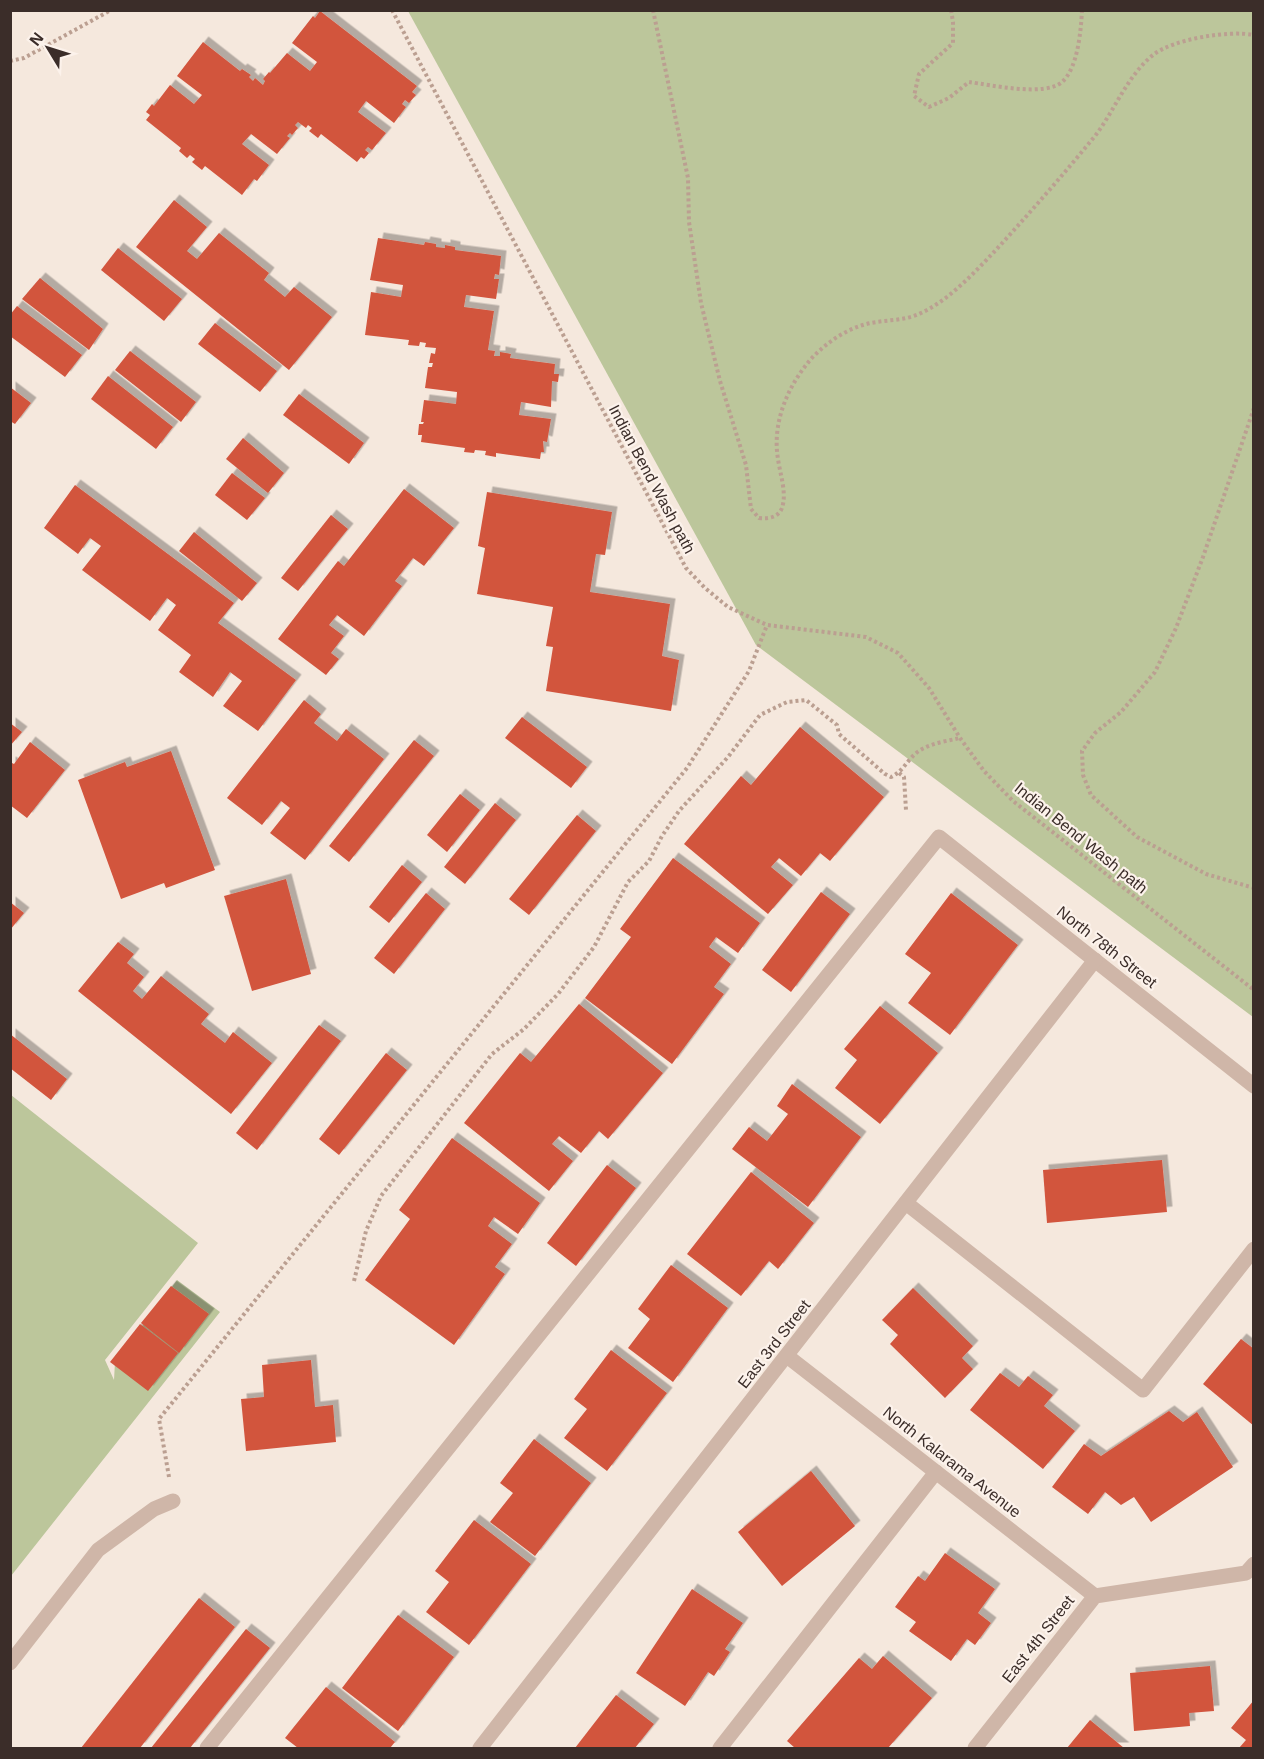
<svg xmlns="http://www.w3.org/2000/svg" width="1264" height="1759" font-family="Arial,sans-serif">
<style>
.green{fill:#bcc69b}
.building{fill:#d2543e;filter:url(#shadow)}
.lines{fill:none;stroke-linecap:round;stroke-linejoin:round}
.path{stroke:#bb9f91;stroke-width:4;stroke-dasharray:3 3;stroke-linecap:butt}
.minor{stroke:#cfb6a8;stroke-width:15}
.labels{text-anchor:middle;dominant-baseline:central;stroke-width:4.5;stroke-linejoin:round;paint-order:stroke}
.street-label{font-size:16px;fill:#3b2d29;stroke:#fcf2eb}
</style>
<defs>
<filter id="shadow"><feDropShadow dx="5.5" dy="-5.5" stdDeviation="0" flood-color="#0004"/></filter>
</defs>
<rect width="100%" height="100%" fill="#f5e8dd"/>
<g class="green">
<path d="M 408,11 L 1253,11 L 1253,1017 L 756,645 Z"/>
<path d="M 11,1095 L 198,1243 L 105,1360 L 114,1380 L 115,1362 L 177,1280 L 220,1312 L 11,1576 Z"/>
</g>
<g class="building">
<path d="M 320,11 L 417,86 L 412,92 L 416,95 L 409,103 L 405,100 L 402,104 L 406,107 L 394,123 L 366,101 L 358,112 L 386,133 L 372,150 L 368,147 L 365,150 L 369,153 L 364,159 L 361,157 L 357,162 L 321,134 L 318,138 L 309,131 L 312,128 L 308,125 L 306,128 L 298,122 L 295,125 L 298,128 L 292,135 L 290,133 L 287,136 L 290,138 L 277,154 L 251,134 L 242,144 L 269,165 L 257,181 L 254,179 L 242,195 L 205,166 L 202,170 L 192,162 L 195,159 L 190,155 L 187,158 L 179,151 L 181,148 L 146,120 L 150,115 L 146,112 L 152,104 L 154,106 L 170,85 L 194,104 L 202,95 L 177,76 L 203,42 L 240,71 L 242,69 L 251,75 L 249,77 L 253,81 L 255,78 L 263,85 L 265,81 L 263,79 L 269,72 L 270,73 L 287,53 L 310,71 L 317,62 L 292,43 L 313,16 L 315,18 Z"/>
<path d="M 174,200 L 207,227 L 187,251 L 197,259 L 219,233 L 269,273 L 264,280 L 285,297 L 294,287 L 332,317 L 289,370 L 136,247 Z"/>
<path d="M 378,238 L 424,245 L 425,242 L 436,244 L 436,247 L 445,248 L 445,245 L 455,247 L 455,250 L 501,256 L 499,275 L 495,274 L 494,279 L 499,279 L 496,299 L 466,295 L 464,307 L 494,311 L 488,350 L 495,351 L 494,356 L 500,356 L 500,352 L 511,354 L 510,358 L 555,364 L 554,374 L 559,374 L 558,382 L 552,381 L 551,407 L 521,402 L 519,415 L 551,419 L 547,442 L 543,441 L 544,452 L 541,452 L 540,459 L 496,453 L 496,457 L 485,455 L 486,451 L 475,450 L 474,453 L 464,452 L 465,448 L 421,442 L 422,435 L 418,435 L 419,424 L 423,424 L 424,422 L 421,422 L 424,400 L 456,404 L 457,392 L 425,388 L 428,367 L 432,367 L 433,363 L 429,363 L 431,353 L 435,354 L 436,348 L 425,347 L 426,343 L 420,342 L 419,346 L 408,345 L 409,340 L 365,335 L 371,292 L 401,297 L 403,285 L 370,280 Z"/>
<path d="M 118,248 L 182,299 L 164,321 L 101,270 Z"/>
<path d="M 40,278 L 103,329 L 89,350 L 22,299 Z"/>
<path d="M 17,306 L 82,355 L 65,377 L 10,336 L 10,315 Z"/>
<path d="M 215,323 L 277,371 L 260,392 L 198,344 Z"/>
<path d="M 130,351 L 196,402 L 181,422 L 115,370 Z"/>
<path d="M 108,376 L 173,427 L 156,449 L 91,399 Z"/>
<path d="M 10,387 L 31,403 L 15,424 L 10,421 Z"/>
<path d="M 299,394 L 364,443 L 349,464 L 283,415 Z"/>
<path d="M 243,438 L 284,473 L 268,493 L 226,459 Z"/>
<path d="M 232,473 L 265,498 L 247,520 L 215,495 Z"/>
<path d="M 75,485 L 234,603 L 218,623 L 296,680 L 258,731 L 223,706 L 242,681 L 230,672 L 213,697 L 179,672 L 191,655 L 158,630 L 176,605 L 167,598 L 150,621 L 82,570 L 101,546 L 90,538 L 78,554 L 44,528 Z"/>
<path d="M 404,489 L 454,528 L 424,566 L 413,558 L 395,581 L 402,586 L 364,636 L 337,615 L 329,625 L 344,636 L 331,653 L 339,659 L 326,675 L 278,639 L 338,561 L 344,566 Z"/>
<path d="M 487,492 L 612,512 L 605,555 L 596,554 L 590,592 L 670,604 L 662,656 L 679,660 L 671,711 L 546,691 L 553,647 L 546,646 L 553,607 L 477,594 L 485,548 L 478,546 Z"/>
<path d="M 331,515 L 348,529 L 298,591 L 281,578 Z"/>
<path d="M 194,532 L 257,583 L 242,601 L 179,551 Z"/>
<path d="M 304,700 L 321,714 L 314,723 L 337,741 L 346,729 L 384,759 L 305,860 L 270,833 L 290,808 L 281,801 L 262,825 L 227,798 Z"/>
<path d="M 522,717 L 587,767 L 571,788 L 505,738 Z"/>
<path d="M 10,723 L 22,732 L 10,746 Z"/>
<path d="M 800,727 L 884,797 L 830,861 L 820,853 L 801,876 L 779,858 L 771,867 L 793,885 L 768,914 L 684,844 L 741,776 L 751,785 Z"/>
<path d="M 414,740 L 434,756 L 349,862 L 329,846 Z"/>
<path d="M 30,742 L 65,770 L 27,818 L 10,805 L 10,762 L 14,764 Z"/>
<path d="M 171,751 L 215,870 L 166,888 L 164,883 L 121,899 L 78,780 L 125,762 L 127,767 Z"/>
<path d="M 460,794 L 480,810 L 447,852 L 427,835 Z"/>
<path d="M 495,803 L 516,820 L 465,884 L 444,867 Z"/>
<path d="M 577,815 L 596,831 L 529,915 L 509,899 Z"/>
<path d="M 673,858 L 760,923 L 738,953 L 716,937 L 709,947 L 731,964 L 714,987 L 724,994 L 672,1064 L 585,998 L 631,937 L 620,929 Z"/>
<path d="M 402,865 L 422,882 L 389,923 L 369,907 Z"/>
<path d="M 286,879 L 311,974 L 252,991 L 224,896 Z"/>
<path d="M 821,892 L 850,914 L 791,992 L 762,970 Z"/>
<path d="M 426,893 L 445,909 L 394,974 L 374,958 Z"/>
<path d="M 951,893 L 1018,945 L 950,1035 L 908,1003 L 931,973 L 905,954 Z"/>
<path d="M 10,902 L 24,913 L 10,930 Z"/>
<path d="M 118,942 L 134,954 L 127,963 L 144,977 L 133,991 L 142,999 L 161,976 L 209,1014 L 201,1024 L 225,1043 L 233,1032 L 272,1063 L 231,1114 L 78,991 Z"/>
<path d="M 579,1004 L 663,1073 L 608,1139 L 599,1131 L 581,1153 L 559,1136 L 552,1144 L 573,1161 L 549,1191 L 464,1123 L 520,1053 L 531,1062 Z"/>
<path d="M 880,1006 L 938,1053 L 880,1124 L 835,1088 L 857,1060 L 844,1049 Z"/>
<path d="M 319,1025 L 341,1041 L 257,1150 L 236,1133 Z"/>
<path d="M 10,1034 L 67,1079 L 51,1100 L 10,1068 Z"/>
<path d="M 386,1053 L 407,1070 L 339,1155 L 319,1139 Z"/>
<path d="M 792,1084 L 861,1137 L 808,1207 L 732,1149 L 749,1127 L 767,1141 L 788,1114 L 777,1106 Z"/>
<path d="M 452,1138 L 540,1203 L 518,1234 L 494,1217 L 488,1226 L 512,1244 L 495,1267 L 505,1274 L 454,1345 L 365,1280 L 410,1219 L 399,1210 Z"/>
<path d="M 1162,1160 L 1167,1212 L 1047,1223 L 1043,1170 Z"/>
<path d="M 607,1165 L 636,1188 L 576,1266 L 547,1243 Z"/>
<path d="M 751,1172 L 814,1223 L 778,1269 L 769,1261 L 741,1296 L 687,1254 Z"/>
<path d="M 671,1265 L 728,1308 L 673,1382 L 628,1348 L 650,1319 L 638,1309 Z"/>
<path d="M 171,1286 L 209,1314 L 179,1353 L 141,1323 Z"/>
<path d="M 913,1288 L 973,1346 L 962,1358 L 973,1369 L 945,1398 L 890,1344 L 898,1335 L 882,1320 Z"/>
<path d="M 140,1324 L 178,1353 L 148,1391 L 110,1362 Z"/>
<path d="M 1241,1339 L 1254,1349 L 1254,1426 L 1203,1384 Z"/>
<path d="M 611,1350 L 667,1393 L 607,1471 L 564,1438 L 587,1409 L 574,1399 Z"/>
<path d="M 311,1360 L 315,1407 L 333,1405 L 336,1442 L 246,1451 L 241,1399 L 264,1397 L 262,1365 Z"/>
<path d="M 1000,1373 L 1019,1387 L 1028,1376 L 1053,1395 L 1044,1406 L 1075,1431 L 1043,1469 L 970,1410 Z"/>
<path d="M 1169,1411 L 1183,1422 L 1197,1412 L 1233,1467 L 1151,1522 L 1134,1497 L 1121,1505 L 1105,1492 L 1088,1514 L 1052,1487 L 1084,1444 L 1101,1456 Z"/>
<path d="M 534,1439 L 591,1483 L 535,1556 L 490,1522 L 513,1493 L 500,1483 Z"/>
<path d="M 811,1471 L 855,1526 L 782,1586 L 738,1532 Z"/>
<path d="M 474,1520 L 531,1564 L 469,1645 L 426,1612 L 449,1582 L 435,1571 Z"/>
<path d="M 945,1553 L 995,1589 L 978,1613 L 991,1623 L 975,1645 L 967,1639 L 951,1661 L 909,1631 L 916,1622 L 895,1607 L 918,1576 L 925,1581 Z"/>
<path d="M 692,1589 L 743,1623 L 725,1649 L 730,1652 L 714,1676 L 708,1672 L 685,1706 L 636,1673 Z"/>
<path d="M 199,1598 L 235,1627 L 140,1748 L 81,1748 Z"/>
<path d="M 398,1615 L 454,1657 L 398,1731 L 342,1688 Z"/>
<path d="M 246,1629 L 270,1648 L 190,1748 L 151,1748 Z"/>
<path d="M 883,1656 L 932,1698 L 888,1748 L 795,1748 L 787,1741 L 859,1658 L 872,1669 Z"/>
<path d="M 1210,1666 L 1214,1711 L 1189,1713 L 1190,1726 L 1134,1731 L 1130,1673 Z"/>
<path d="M 326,1687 L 395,1742 L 390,1748 L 298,1748 L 285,1738 Z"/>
<path d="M 616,1695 L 654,1724 L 635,1748 L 575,1748 Z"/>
<path d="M 1254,1700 L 1254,1748 L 1239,1748 L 1246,1740 L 1231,1728 Z"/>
<path d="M 1090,1720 L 1124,1748 L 1067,1748 Z"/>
</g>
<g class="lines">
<g class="path">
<path d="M 392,10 L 686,568 L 705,588 L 728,607 L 767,625 L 866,637 L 898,653 L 929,688 L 960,738 L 984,771 L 1013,801 L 1254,990"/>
<path d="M 653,10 L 688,178 L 689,222 L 701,303 L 720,381 L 746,465 L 751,509 L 759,518 C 770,519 781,517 783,504 C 786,491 780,473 778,459 C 772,423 787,387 811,359 C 825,344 843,331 863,325 C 882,319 903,322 921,313 C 949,300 973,274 994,252 C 1028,215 1063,175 1095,136 C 1115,110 1127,76 1153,55 C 1173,39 1229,30 1254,35"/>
<path d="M 951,10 L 953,22 L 953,43 L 919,74 L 914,96 L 929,107 L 949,98 L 969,82 C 991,85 1045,97 1062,82 C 1078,68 1081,30 1082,10"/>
<path d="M 10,61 L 24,58 L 111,10"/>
<path d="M 1254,408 L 1203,557 L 1176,628 L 1155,672 L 1121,712 L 1095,733 L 1082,751 L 1083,775 L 1091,795 L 1137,837 L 1206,874 L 1254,888"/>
<path d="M 899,773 L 904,777 L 906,810"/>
<path d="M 354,1281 L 366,1231 L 381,1196 L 492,1054 L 524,1029 L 558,994 L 594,947 L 628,882 L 649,861 L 662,836 L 679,811 L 728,757 L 760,715 L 787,702 L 806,700 L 837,725 L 839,734 L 885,774 L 891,777 C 904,771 908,758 919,751 C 931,743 947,741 960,738"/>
<path d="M 169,1477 L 159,1419 L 687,768 L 749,671 L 767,625"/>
</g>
<g class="minor">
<path d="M 906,1203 L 1143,1390 L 1254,1249"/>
<path d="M 787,1356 L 1095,1596"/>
<path d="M 10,1663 L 98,1550 L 154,1509 L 173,1501"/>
<path d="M 207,1748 L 939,837 L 1254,1086"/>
<path d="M 480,1748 L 1095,960"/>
<path d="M 720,1748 L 936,1472"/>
<path d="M 975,1748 L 1095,1596 L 1246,1573 L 1254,1564"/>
</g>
</g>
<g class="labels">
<g class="street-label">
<text transform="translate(652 479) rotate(62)">Indian Bend Wash path</text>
<text transform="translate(1081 838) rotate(39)">Indian Bend Wash path</text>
<text transform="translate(1107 947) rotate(38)">North 78th Street</text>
<text transform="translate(774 1344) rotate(-52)">East 3rd Street</text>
<text transform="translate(952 1462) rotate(38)">North Kalarama Avenue</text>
<text transform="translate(1038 1639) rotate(-52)">East 4th Street</text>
</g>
</g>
<rect width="1264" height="1759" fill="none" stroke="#3b2d29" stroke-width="24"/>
<g transform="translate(48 48) rotate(308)" stroke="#fcf2eb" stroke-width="4.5" paint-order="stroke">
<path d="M0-4.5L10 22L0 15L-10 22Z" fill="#3b2d29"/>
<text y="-9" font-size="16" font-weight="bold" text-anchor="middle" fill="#3b2d29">N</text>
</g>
</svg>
